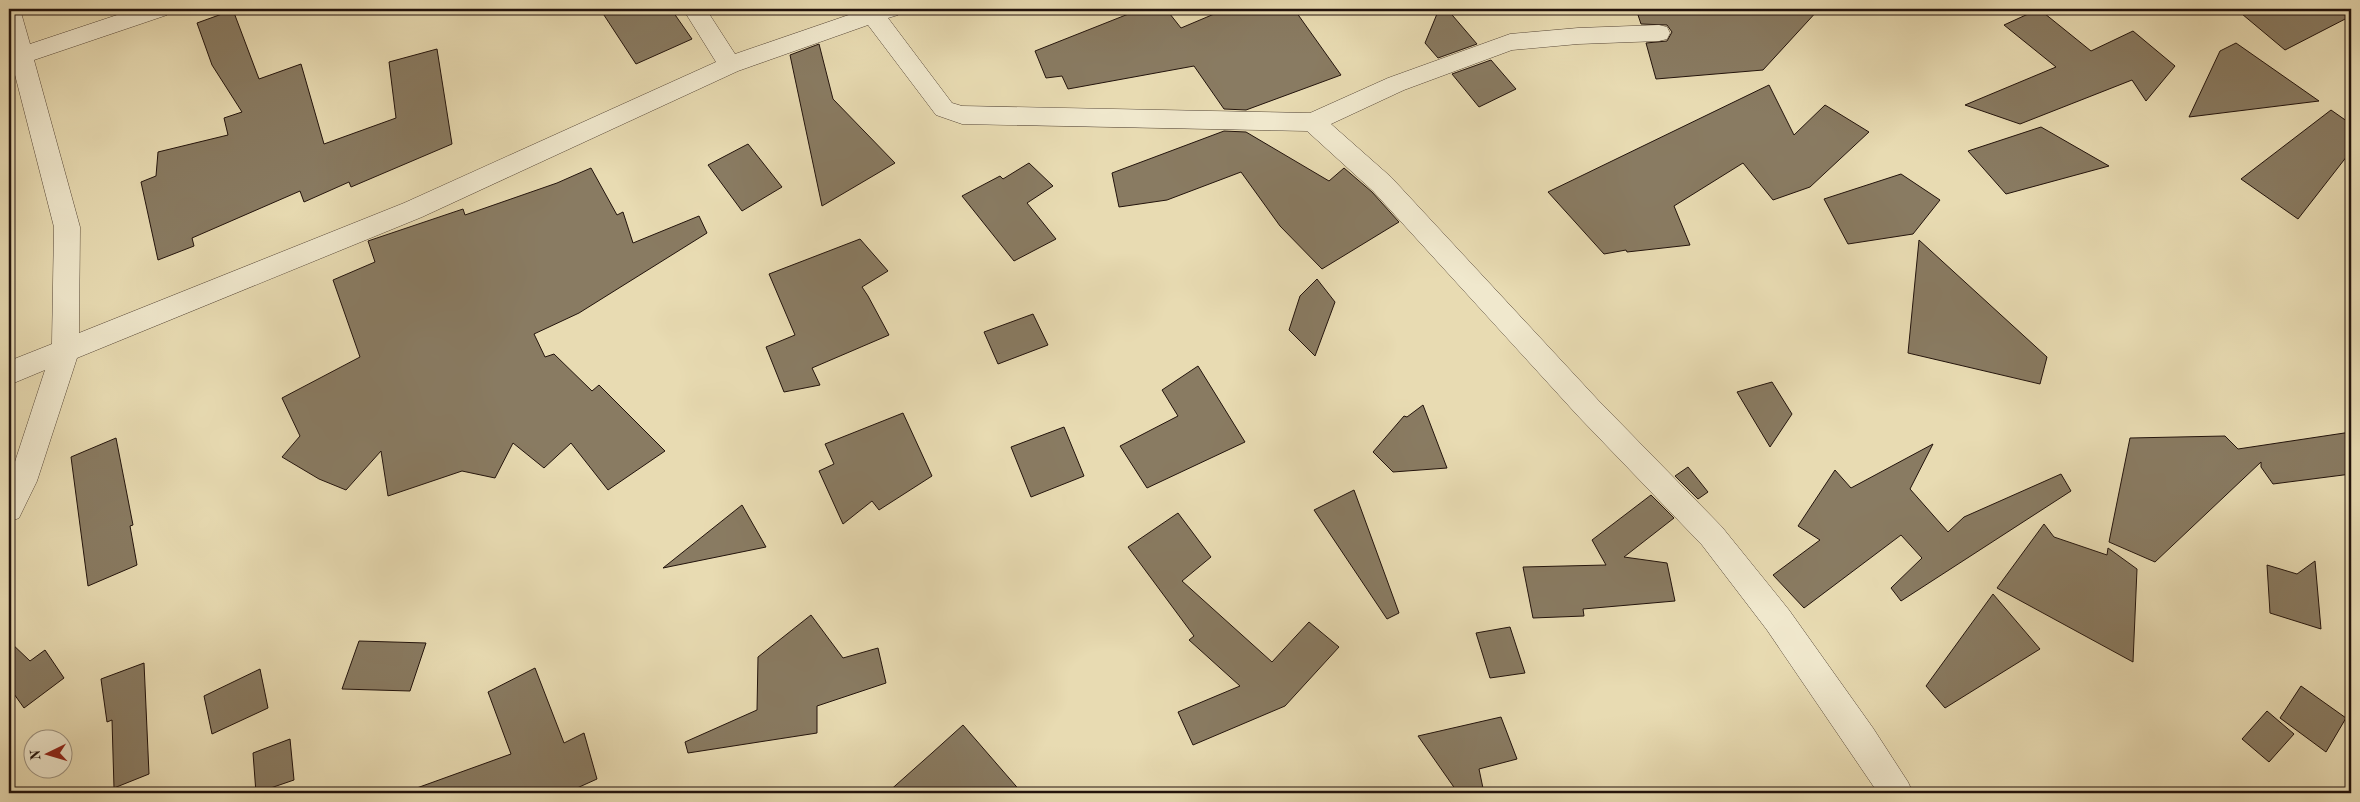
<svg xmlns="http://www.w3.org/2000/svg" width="2360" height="802" font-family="'Old Standard TT',serif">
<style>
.building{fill:#897b62;stroke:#22130c}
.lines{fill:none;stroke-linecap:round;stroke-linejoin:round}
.minor-casing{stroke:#544536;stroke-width:1}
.minor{fill:#f0e8cd;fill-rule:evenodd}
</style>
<rect width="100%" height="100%" fill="#e8dbb2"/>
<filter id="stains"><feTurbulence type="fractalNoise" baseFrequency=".004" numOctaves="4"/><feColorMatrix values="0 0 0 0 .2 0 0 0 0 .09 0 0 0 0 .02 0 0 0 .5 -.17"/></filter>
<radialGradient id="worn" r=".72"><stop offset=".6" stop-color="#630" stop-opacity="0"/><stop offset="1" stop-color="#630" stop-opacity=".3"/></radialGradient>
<g class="building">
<path d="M 600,9 L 671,9 L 692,39 L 636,64 Z"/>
<path d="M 1141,9 L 1166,9 L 1181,28 L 1226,9 L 1294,9 L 1341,75 L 1246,110 L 1224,109 L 1194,66 L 1068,89 L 1062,76 L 1046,78 L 1035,51 Z"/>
<path d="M 1439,9 L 1447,9 L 1477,44 L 1438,58 L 1425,43 Z"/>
<path d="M 1636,9 L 1819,9 L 1763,70 L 1656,79 L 1646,43 L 1667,41 L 1672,32 L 1667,25 L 1641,24 Z"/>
<path d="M 2039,9 L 2091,51 L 2133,31 L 2175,66 L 2146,101 L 2132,80 L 2020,124 L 1965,105 L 2056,67 L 2004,25 Z"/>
<path d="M 2236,9 L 2351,9 L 2351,16 L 2285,50 Z"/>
<path d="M 233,10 L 259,79 L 301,64 L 324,144 L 396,118 L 389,62 L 437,49 L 452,144 L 351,187 L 349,182 L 304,202 L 300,191 L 192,238 L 194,246 L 158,260 L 141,182 L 156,176 L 158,152 L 228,135 L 224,118 L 242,112 L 212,65 L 197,23 Z"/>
<path d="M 2236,43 L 2319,101 L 2189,117 L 2220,51 Z"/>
<path d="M 819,44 L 833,99 L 895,163 L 822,206 L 790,55 Z"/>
<path d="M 1491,60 L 1516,89 L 1479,107 L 1452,74 Z"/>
<path d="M 1769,85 L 1794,135 L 1825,105 L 1869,132 L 1810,187 L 1773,200 L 1743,163 L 1674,206 L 1690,245 L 1627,252 L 1626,250 L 1604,254 L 1548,192 Z"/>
<path d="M 2331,110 L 2351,124 L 2351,151 L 2298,219 L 2241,179 Z"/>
<path d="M 2041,127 L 2109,166 L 2006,194 L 1968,151 Z"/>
<path d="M 1224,131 L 1246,132 L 1329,181 L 1344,168 L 1372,192 L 1399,222 L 1322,269 L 1280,226 L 1241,172 L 1167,200 L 1119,207 L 1112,173 Z"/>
<path d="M 748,144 L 782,187 L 742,211 L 708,165 Z"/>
<path d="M 1029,163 L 1053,186 L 1027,203 L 1056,239 L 1014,261 L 962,196 L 1000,176 L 1003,179 Z"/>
<path d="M 591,168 L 617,215 L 623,212 L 633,243 L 699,216 L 707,233 L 579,313 L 534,334 L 545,357 L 554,354 L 592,391 L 599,385 L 665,451 L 608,490 L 571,443 L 544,468 L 513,443 L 495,478 L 462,471 L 388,496 L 381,451 L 346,490 L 319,479 L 282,457 L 300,436 L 282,398 L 360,357 L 333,280 L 375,262 L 368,241 L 463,209 L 465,215 L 557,183 Z"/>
<path d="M 1901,174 L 1940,200 L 1913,234 L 1848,244 L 1824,199 Z"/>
<path d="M 860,239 L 888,271 L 862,287 L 868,296 L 889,335 L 812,368 L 820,385 L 784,392 L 766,347 L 795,335 L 769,274 Z"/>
<path d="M 1919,240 L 2047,357 L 2040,384 L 1908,353 Z"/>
<path d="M 1317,279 L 1335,302 L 1315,356 L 1289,330 L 1300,296 Z"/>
<path d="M 1033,314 L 1048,345 L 998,364 L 984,332 Z"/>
<path d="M 1198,366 L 1245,442 L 1147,488 L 1120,446 L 1178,416 L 1162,390 Z"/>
<path d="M 1772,382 L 1792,414 L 1770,447 L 1737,392 Z"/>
<path d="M 1423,405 L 1447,468 L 1393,472 L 1373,452 L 1404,416 L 1407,417 Z"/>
<path d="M 903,413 L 932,476 L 879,510 L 872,501 L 843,524 L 819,471 L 834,464 L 825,444 Z"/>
<path d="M 1064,427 L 1084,476 L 1031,497 L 1011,447 Z"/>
<path d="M 2351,432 L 2351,474 L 2273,484 L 2261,467 L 2261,462 L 2155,562 L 2109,542 L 2130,438 L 2225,436 L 2238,449 Z"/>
<path d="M 116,438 L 133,525 L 130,526 L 137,565 L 88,586 L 71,457 Z"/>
<path d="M 1933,444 L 1910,489 L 1948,532 L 1964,517 L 2061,474 L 2071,491 L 1901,601 L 1891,588 L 1922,558 L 1901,535 L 1804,608 L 1773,575 L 1820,540 L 1798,526 L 1835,470 L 1851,488 Z"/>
<path d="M 1688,467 L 1708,492 L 1698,499 L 1675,476 Z"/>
<path d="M 1354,490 L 1399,613 L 1387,619 L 1314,510 Z"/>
<path d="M 1651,495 L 1674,518 L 1624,557 L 1667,563 L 1675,601 L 1583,609 L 1584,616 L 1533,618 L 1523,567 L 1606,565 L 1592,540 Z"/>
<path d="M 742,505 L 766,547 L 663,568 Z"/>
<path d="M 1178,513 L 1211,557 L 1182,581 L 1272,662 L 1309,622 L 1339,647 L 1285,706 L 1193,745 L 1178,712 L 1240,686 L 1189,640 L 1194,636 L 1128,547 Z"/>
<path d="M 2044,524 L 2054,537 L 2107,555 L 2108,548 L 2137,569 L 2133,662 L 1997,588 Z"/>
<path d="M 2315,561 L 2321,629 L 2270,613 L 2267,565 L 2297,574 Z"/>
<path d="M 1993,594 L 2040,649 L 1945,708 L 1926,686 Z"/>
<path d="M 811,615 L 843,658 L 878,648 L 886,683 L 817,706 L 817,733 L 688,753 L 685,742 L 757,710 L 758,657 Z"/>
<path d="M 1510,627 L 1525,673 L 1490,678 L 1476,633 Z"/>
<path d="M 9,641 L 30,661 L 45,650 L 64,678 L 24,708 L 9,687 Z"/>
<path d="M 359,641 L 426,643 L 410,691 L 342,689 Z"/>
<path d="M 144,663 L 149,774 L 114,788 L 112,720 L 107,722 L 101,679 Z"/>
<path d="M 535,668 L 564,743 L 584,733 L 597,779 L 566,793 L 415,793 L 414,789 L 511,754 L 488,692 Z"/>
<path d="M 260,669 L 268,708 L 212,734 L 204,696 Z"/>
<path d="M 2301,686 L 2346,718 L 2326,752 L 2280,718 Z"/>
<path d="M 2267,711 L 2294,734 L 2269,762 L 2242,739 Z"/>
<path d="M 1501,717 L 1517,759 L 1479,769 L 1484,793 L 1458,793 L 1418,736 Z"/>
<path d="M 963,725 L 1022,793 L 887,793 L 932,753 Z"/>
<path d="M 290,739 L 294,780 L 256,793 L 253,753 Z"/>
</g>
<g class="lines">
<g class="minor-casing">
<path id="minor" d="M 9,9 L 20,9 L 30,44 L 135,9 L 170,9 L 167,15 L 34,60 L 80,227 L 79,333 L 404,203 L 716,62 L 683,9 L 706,9 L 735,54 L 866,9 L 901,9 L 898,15 L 888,18 L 952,103 L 962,106 L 1310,113 L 1388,78 L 1510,34 L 1578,28 L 1659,25 L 1667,27 L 1670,33 L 1667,39 L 1659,41 L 1578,44 L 1512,50 L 1404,90 L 1331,124 L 1391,177 L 1598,400 L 1722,527 L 1789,610 L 1873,728 L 1908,782 L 1913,793 L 1878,793 L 1767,630 L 1702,545 L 1578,416 L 1373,191 L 1307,131 L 962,124 L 936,115 L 868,25 L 738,71 L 422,217 L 77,358 L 37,481 L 19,518 L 9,522 L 9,480 L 45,370 L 9,385 L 9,361 L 52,344 L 54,227 L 13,67 L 9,68 Z"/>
</g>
<use href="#minor" class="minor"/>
</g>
<rect width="2360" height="802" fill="none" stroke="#e8dbb2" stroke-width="30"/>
<rect x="10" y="10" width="2340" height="782" fill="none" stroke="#22130c" stroke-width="2.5"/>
<rect x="15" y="15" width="2330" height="772" fill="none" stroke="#22130c"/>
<g transform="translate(48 754) rotate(265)"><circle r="24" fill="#f0e8cd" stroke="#9e9380"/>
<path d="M0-4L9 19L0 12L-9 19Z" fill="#8f2418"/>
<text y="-8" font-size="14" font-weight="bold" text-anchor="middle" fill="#22130c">N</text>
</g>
<rect width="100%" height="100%" filter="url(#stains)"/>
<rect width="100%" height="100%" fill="url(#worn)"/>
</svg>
